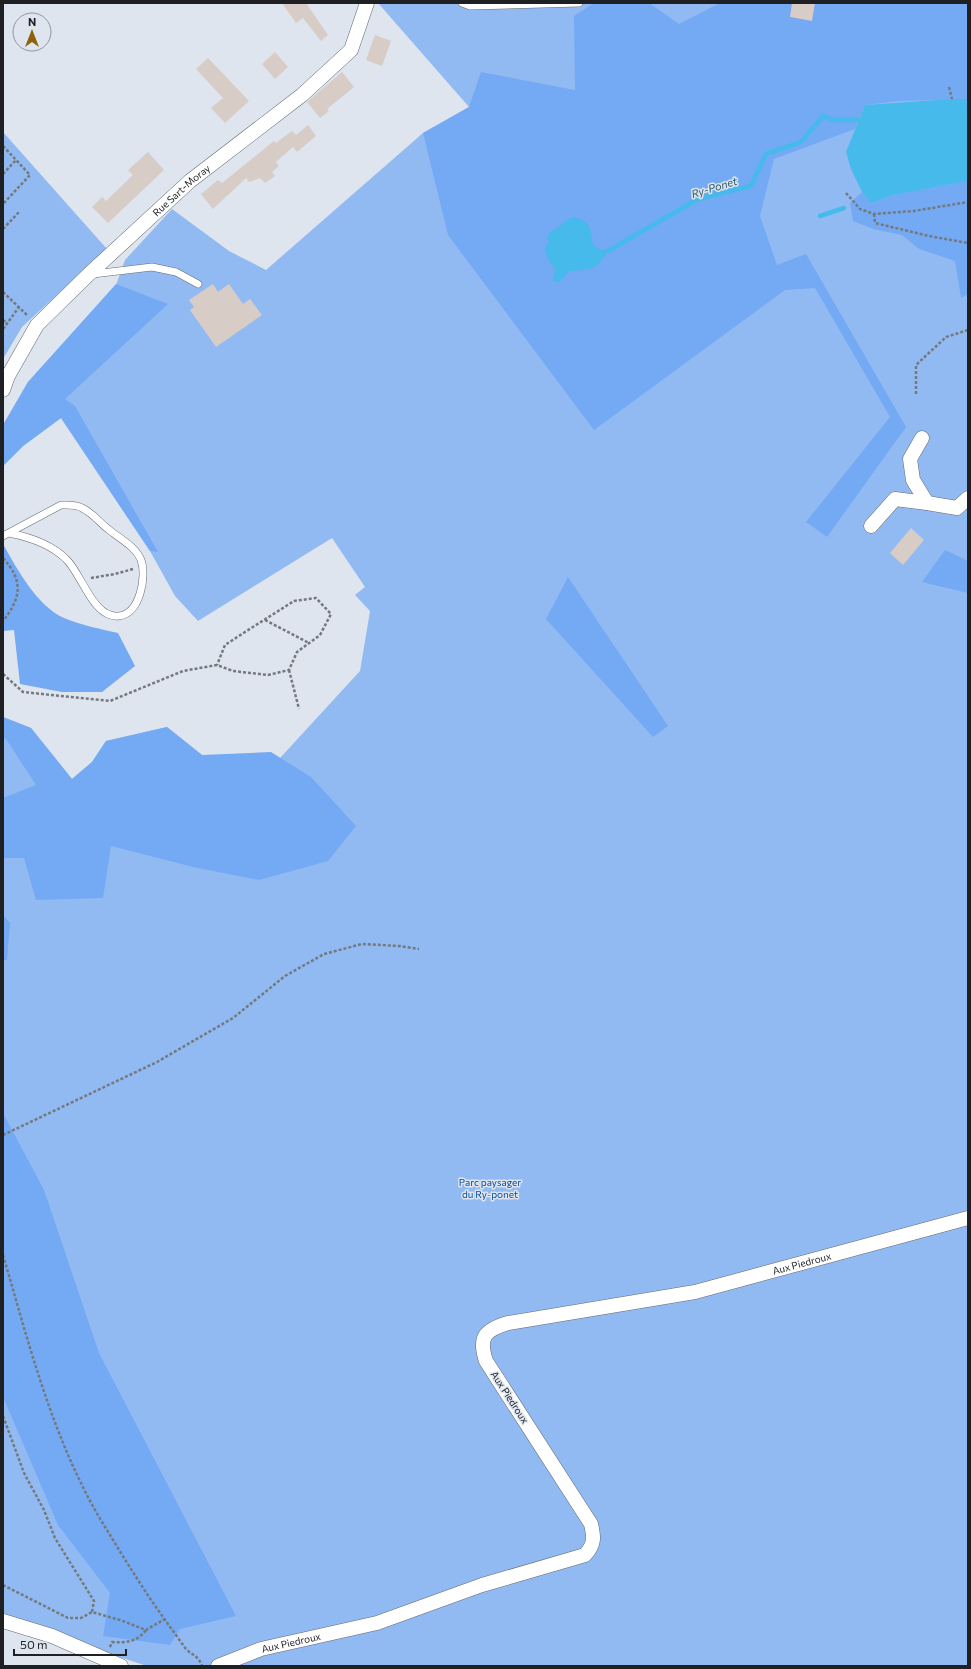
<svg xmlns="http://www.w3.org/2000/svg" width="971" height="1669" font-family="Commissioner,sans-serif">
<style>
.green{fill:#92baf2}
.forest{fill:#74a9f4}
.water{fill:#46baea}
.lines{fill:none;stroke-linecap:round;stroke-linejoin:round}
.stream{stroke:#46baea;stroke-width:4.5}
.building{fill:#d7ccc6}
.service-casing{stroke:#636971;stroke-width:8}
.minor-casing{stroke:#636971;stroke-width:15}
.path{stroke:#74797e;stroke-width:2.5;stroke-dasharray:3 2;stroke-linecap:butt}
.service{stroke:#fff;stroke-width:7}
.minor{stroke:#fff;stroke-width:14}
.labels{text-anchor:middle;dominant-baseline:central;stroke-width:3;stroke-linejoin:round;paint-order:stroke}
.street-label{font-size:10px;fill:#1e2023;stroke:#dee5ee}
.park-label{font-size:10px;fill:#034da3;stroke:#dee5ee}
.water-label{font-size:11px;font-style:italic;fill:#2b5a6f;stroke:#dee5ee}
</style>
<rect width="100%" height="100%" fill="#dee5ee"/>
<g class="green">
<path d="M 378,3 L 968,3 L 968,1666 L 147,1666 L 3,1619 L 3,717 L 31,728 L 72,779 L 92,762 L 106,741 L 167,727 L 202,755 L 280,758 L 360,671 L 370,611 L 355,595 L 365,587 L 332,538 L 198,621 L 175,596 L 150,551 L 61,418 L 23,446 L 3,466 L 3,425 L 28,382 L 116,285 L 125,260 L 172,209 L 229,251 L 266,270 L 423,133 L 469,107 Z"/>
<path d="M 3,132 L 107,249 L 22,327 L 3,359 Z"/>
</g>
<g class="forest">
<path d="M 594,3 L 649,3 L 679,24 L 720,3 L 968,3 L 968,99 L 899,101 L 865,105 L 855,129 L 774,159 L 760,216 L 777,265 L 806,254 L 906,427 L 827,537 L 806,522 L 890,417 L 815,288 L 785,290 L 594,430 L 448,235 L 423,133 L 469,107 L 481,72 L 575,90 L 574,16 Z"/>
<path d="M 968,181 L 968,294 L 961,298 L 955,261 L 919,249 L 902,235 L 873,229 L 853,221 L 850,203 L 862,192 L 871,203 L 893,195 Z"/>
<path d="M 116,284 L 168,304 L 65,399 L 75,406 L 158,552 L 150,551 L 61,418 L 23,446 L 3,466 L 3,425 L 28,382 Z"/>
<path d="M 3,544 C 17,569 37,606 64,618 C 81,625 100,629 118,633 L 135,666 L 102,692 L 62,692 L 20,684 L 14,630 L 3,631 Z"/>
<path d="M 945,550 L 968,561 L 968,593 L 922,582 Z"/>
<path d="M 568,577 L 668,726 L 653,737 L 546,619 Z"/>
<path d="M 3,717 L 31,728 L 72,779 L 92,762 L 106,741 L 167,727 L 202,755 L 271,752 L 311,777 L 356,826 L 328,861 L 259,880 L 193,867 L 111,846 L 103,898 L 36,900 L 24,858 L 3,858 L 3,798 L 36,785 L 6,739 L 3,738 Z"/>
<path d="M 3,915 L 10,923 L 7,960 L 3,960 Z"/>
<path d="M 3,1113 L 44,1190 L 99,1353 L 236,1616 L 180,1629 L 170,1645 L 103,1636 L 110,1593 L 58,1525 L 3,1397 Z"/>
</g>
<g class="water">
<path d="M 952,99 L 968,99 L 968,181 L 893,195 L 871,203 L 862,192 L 851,169 L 846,152 L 865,105 Z"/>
<path d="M 573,217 C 591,221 590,228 593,244 L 600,250 L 608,251 C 594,272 593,269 569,271 L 562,280 L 557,282 L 553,280 L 555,270 L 547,257 L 545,247 L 549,242 L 547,238 L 549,232 C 559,229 563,221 573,217 Z"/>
</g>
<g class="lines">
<g class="stream">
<path d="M 820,216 L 844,208"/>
<path d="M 603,252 L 608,251 L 698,199 L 751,186 L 766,154 L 801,142 L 823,116 L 833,120 L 858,120 L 863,122"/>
</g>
</g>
<g class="building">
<path d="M 282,3 L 306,3 L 328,35 L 321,41 L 303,18 L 296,23 Z"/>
<path d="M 792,3 L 815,3 L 812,21 L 790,17 Z"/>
<path d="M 375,35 L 391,41 L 382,66 L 366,60 Z"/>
<path d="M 275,52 L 288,67 L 275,79 L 262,64 Z"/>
<path d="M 208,58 L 249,101 L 225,123 L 211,108 L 223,98 L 196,69 Z"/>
<path d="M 342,72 L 354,87 L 327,109 L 329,111 L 320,118 L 307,102 Z"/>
<path d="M 308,125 L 316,136 L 297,152 L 293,147 L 276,162 L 279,166 L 272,172 L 275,176 L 265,183 L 260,178 L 249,182 L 246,178 L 213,209 L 201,194 L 218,180 L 222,183 L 274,141 L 276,143 L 292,131 L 296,135 Z"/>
<path d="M 148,152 L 164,170 L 108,223 L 92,207 L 102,197 L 106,201 L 133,175 L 128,170 Z"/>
<path d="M 213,284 L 218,292 L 229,284 L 243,304 L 250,299 L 262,315 L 216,347 L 190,310 L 194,307 L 189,300 Z"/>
<path d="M 911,528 L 924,540 L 903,565 L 890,553 Z"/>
</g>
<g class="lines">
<g class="service-casing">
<g id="service">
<path d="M 462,3 L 470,6 L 579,3"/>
<path d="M 93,274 L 152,267 L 176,272 L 198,284"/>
<path d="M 3,536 L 61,505 C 68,505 76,504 82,508 C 93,513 99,522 108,529 C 119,538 136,547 141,560 C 147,576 140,614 119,616 C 93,619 82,574 66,559 C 51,544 29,537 9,533"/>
</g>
</g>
<g class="minor-casing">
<g id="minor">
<path id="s1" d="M 3,390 L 8,376 L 37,325 L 89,274 L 190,181 L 302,95 L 351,50 L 367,3"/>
<path d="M 922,438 L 910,459 L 913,480 L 927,503"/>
<path d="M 871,526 L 895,499 L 927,503 L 957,508 L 968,498"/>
<path d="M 3,1621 L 52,1636 L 121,1666"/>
<path id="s2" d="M 218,1666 L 261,1649 L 377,1623 L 482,1585 L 585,1555 C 595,1544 594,1537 591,1524 L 486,1361 C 478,1337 485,1330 508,1323 L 695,1292 L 968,1218"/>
</g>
</g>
<g class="path">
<path d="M 949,87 L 952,99"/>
<path d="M 3,146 L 30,175 L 3,204"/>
<path d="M 3,174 L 16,160"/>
<path d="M 846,193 L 860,209 L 874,214 L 914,211 L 968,202"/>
<path d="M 874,214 L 875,223 L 929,236 L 968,243"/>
<path d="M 3,229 L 19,212"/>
<path d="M 3,292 L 27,315"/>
<path d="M 3,320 L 7,323"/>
<path d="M 3,329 L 19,307"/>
<path d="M 916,394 L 916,365 L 946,337 L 968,330"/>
<path d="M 3,558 C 24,581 21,598 3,621"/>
<path d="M 91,578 L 115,574 L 133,569"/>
<path d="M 265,620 L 309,643"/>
<path d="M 289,670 L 299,709"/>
<path d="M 3,674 L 23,692 L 110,701 L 183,671 L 217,665 L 233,671 L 268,675 L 289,670 L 297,652 L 320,635 L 331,614 L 316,598 L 294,601 L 245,632 L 225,645 L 217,665"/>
<path d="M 3,1135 L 157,1062 L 233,1018 L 285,976 L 324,954 L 362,944 L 399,946 L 419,949"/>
<path d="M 3,1255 C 29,1344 52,1436 99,1517 C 121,1553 143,1590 168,1624 C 174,1632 180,1641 186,1649 C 193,1656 198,1655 202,1666"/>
<path d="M 3,1416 L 24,1473 L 44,1510 L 55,1538 L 94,1601 L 92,1612"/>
<path d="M 3,1585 L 68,1618 L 81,1618 L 92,1612 L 120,1620 L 146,1630 L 165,1619"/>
<path d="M 110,1647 L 112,1642 C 126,1643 137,1642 146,1630"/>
</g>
<use href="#service" class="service"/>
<use href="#minor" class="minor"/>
</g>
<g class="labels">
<g class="street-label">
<text stroke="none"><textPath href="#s1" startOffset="271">Rue Sart-Moray</textPath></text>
<text stroke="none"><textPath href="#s2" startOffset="964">Aux Piedroux</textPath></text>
<text transform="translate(510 1397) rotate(57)">Aux Piedroux</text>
<text stroke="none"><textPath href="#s2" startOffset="77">Aux Piedroux</textPath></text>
</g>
<g class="park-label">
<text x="490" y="1182">Parc paysager<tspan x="490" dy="12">du Ry-ponet</tspan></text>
</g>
<g class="water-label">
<text transform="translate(714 187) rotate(-17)">Ry-Ponet</text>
</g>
</g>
<rect width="971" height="1669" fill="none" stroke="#1e2023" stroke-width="8"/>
<g transform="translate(32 32)"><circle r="19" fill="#dee5ee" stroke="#91969d"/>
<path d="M0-3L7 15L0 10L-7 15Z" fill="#8e6209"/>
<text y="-6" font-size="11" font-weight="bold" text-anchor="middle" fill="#1e2023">N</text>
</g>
<path d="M14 1649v6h112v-6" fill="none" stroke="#1e2023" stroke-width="2"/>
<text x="20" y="1649" font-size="12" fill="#1e2023" stroke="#dee5ee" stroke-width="3" paint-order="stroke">50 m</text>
</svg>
